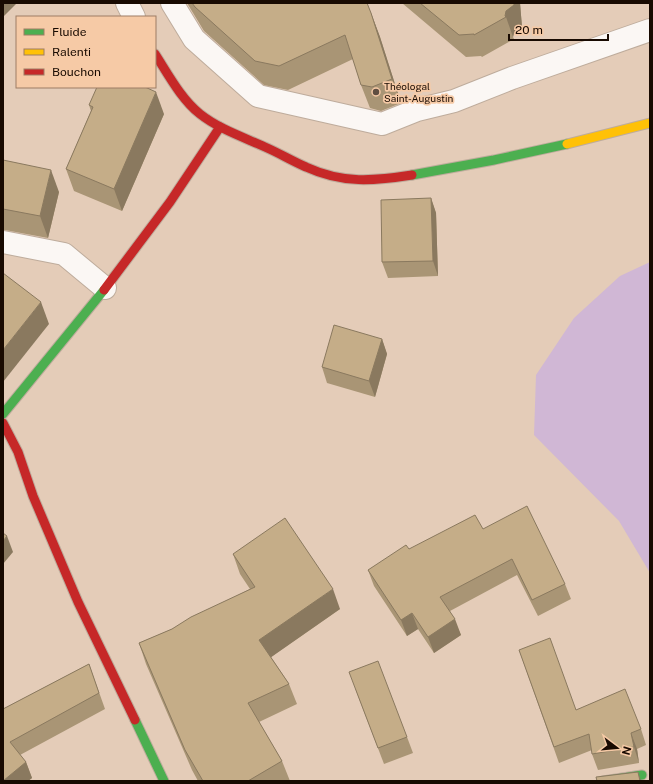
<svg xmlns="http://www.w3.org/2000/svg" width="653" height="784" font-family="'Public Sans',sans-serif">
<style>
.green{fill:#d0b7d5}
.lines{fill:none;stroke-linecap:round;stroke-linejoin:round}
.street-casing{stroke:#beac9c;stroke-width:24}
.fast-casing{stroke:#beac9c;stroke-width:11}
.slow-casing{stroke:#beac9c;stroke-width:11}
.jam-casing{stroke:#beac9c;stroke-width:11}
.street{stroke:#fbf7f4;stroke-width:22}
.fast{stroke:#4caf50;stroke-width:9}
.slow{stroke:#ffc107;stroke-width:9}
.jam{stroke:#c62828;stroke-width:9}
.wall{fill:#a99575}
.shaded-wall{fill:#8a795f}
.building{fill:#c5ad88;stroke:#8a795f}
.poi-dot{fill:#5f4e41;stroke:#f6caa6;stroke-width:1.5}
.labels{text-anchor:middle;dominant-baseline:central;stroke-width:3.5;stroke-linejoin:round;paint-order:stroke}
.poi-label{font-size:10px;fill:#180a01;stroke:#f6caa6;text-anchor:start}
</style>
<rect width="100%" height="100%" fill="#e4ccb8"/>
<path class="green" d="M 650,262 L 650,573 L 619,521 L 534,435 L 536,375 L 574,318 L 620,276 Z"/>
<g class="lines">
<g class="street-casing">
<g id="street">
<path d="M 127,3 L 134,17"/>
<path d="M 172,3 L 194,39 L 258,96 L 382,124 L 417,110 L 454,101 L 512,78 L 650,30"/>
<path d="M 3,242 L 64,254 L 105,288"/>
</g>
</g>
<g class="fast-casing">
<g id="fast">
<path d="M 412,175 L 494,160 L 567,144"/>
<path d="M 3,414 L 104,290"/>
<path d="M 135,720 L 164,781"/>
<path d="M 603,781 L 642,775"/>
</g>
</g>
<g class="slow-casing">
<path id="slow" d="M 567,144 L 650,123"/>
</g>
<g class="jam-casing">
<g id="jam">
<path d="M 155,54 C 168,74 181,99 200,114 C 219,129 243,137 265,147 C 279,153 292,161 306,167 C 343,184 374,181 412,175"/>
<path d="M 104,290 L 170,202 L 220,127"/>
<path d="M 3,423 L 18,452 L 33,496 L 78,602 L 135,720"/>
</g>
</g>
<use href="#street" class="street"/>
<use href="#fast" class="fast"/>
<use href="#slow" class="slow"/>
<use href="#jam" class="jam"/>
</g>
<g class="wall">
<path d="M 187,3 L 367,3 L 371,13 L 380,37 L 401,103 L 381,111 L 370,108 L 361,85 L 353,59 L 288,90 L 264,85 L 204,31 Z"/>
<path d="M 402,3 L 520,3 L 522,27 L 514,33 L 513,37 L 514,39 L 482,57 L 481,56 L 466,57 Z"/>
<path d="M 89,105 L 164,114 L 122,211 L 74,191 L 66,169 L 91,111 Z"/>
<path d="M 3,160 L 59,192 L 48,238 L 5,230 L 3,230 Z"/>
<path d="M 431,198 L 436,213 L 438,276 L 388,278 L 382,262 Z"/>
<path d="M 382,339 L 387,354 L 375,397 L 327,383 L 322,367 Z"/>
<path d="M 483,529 L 565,584 L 571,599 L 538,616 L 517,575 L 450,611 L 461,635 L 434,653 L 418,629 L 407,636 L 374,586 L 368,570 L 409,549 Z"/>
<path d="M 233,554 L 340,609 L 271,657 L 289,684 L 297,704 L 259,722 L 282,761 L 290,781 L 198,781 L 192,770 L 146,664 L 139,643 L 172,629 L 250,589 L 240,574 Z"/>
<path d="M 519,650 L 576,710 L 641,729 L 646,745 L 637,749 L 639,763 L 598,770 L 592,754 L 592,750 L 559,763 Z"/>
<path d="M 89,664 L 105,709 L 20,755 L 26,762 L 32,778 L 28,781 L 3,781 L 3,709 Z"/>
<path d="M 355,688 L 407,737 L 413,753 L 384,764 Z"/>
</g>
<g class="shaded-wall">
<path d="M 3,3 L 17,3 L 3,17 Z"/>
<path d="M 514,3 L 520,3 L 522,27 L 514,33 L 513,37 L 506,17 L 505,16 L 506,11 Z"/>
<path d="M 371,13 L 380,37 L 401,103 L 392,79 Z"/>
<path d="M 156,92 L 164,114 L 122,211 L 114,189 Z"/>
<path d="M 51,170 L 59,192 L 48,238 L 40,216 Z"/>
<path d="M 431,198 L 436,213 L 438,276 L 433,261 Z"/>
<path d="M 41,302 L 49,324 L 3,382 L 3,350 Z"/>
<path d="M 382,339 L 387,354 L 375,397 L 369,381 Z"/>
<path d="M 7,536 L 13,552 L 3,564 L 3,541 Z"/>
<path d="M 333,589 L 340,609 L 267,660 L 259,640 Z"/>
<path d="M 412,613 L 418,629 L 407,636 L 401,620 Z"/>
<path d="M 455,619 L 461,635 L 434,653 L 428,637 Z"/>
<path d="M 631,733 L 637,749 L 639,763 L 634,747 Z"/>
<path d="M 26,762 L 32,778 L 28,781 L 3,781 Z"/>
<path d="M 638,772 L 641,781 L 640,781 Z"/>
</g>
<g class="building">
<path d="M 192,3 L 367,3 L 371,13 L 392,79 L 372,87 L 361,85 L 345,35 L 279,66 L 255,61 L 195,7 Z"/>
<path d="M 420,3 L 514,3 L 514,5 L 506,11 L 505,16 L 506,17 L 474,35 L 474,34 L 459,35 Z"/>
<path d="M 97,87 L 145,87 L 156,92 L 114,189 L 66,169 L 93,107 L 89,105 Z"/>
<path d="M 3,160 L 51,170 L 40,216 L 3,209 Z"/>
<path d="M 431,198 L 433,261 L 382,262 L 381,200 Z"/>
<path d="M 3,273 L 41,302 L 3,350 Z"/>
<path d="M 334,325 L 382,339 L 369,381 L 322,367 Z"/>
<path d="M 527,506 L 565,584 L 532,600 L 512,559 L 440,597 L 455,619 L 428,637 L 412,613 L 401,620 L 368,570 L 406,545 L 409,549 L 475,515 L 483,529 Z"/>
<path d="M 285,518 L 333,589 L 259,640 L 289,684 L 248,703 L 282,761 L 248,781 L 203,781 L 185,750 L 139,643 L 172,629 L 191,617 L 255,587 L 233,554 Z"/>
<path d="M 3,533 L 7,536 L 3,541 Z"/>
<path d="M 550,638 L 576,710 L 625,689 L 641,729 L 631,733 L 634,747 L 592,754 L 589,734 L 554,747 L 519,650 Z"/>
<path d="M 378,661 L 407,737 L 378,748 L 349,672 Z"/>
<path d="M 89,664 L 99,693 L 10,742 L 26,762 L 3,781 L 3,709 Z"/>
<path d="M 638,772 L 640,781 L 597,781 L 596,777 Z"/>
</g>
<circle class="poi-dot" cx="376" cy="92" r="4"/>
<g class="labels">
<g class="poi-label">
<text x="384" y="86">Théologal<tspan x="384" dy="12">Saint-Augustin</tspan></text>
</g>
</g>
<rect width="653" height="784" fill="none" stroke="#180a01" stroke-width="8"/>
<rect x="16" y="16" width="140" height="72" fill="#f6caa6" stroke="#9d7d64"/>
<rect x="24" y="29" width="20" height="6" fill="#4caf50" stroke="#9d7d64"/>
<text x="52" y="36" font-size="12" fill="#180a01">Fluide</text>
<rect x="24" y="49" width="20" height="6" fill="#ffc107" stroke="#9d7d64"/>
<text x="52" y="56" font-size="12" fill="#180a01">Ralenti</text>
<rect x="24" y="69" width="20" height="6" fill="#c62828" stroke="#9d7d64"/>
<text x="52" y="76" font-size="12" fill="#180a01">Bouchon</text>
<g transform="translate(617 748) rotate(106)" stroke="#f6caa6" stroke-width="3" paint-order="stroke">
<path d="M0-3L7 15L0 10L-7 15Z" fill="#180a01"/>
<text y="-6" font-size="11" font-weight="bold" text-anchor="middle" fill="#180a01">N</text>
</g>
<path d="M509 34v6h99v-6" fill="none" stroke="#180a01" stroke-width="2"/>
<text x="515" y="34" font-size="12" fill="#180a01" stroke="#f6caa6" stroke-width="3" paint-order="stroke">20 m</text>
</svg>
